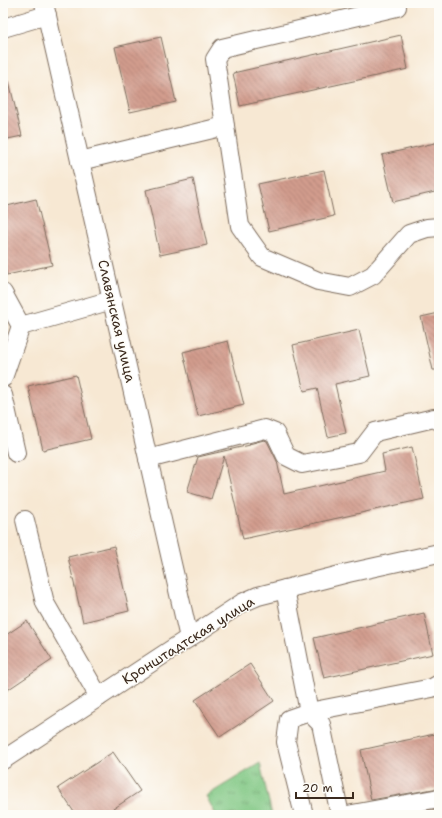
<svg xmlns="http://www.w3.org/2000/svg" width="442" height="818" font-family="'Shantell Sans',sans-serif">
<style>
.park{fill:url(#park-tufts);stroke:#5e7850}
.building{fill:url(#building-back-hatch)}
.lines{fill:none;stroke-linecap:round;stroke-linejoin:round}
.minor-casing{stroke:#7d6c5d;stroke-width:20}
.minor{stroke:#fff;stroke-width:18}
.labels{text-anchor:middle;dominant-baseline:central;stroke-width:3;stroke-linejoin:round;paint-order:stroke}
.street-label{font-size:14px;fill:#3b2a1e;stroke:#fdfcf7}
</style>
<defs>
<pattern id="park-tufts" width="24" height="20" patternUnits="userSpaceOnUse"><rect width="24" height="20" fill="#80c783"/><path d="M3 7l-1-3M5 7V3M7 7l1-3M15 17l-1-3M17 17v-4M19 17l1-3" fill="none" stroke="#6aa26b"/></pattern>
<pattern id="building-back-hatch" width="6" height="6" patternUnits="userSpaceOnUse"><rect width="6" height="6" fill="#d29c8d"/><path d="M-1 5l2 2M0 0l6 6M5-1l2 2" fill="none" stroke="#ac7f73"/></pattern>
</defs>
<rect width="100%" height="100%" fill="#fdfcf7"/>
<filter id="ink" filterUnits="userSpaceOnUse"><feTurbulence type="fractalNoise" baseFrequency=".025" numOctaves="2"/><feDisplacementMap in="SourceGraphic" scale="8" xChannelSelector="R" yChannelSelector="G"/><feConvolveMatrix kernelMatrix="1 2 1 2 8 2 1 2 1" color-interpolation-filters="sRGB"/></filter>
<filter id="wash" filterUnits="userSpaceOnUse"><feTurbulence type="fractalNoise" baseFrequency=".012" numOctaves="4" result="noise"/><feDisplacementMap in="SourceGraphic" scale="16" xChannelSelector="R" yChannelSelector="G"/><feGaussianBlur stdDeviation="0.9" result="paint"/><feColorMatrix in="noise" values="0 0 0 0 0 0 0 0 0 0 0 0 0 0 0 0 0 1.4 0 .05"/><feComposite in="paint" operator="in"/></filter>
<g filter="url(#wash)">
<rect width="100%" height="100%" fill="#f7e8d3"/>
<path class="park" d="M 260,763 L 272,815 L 216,815 L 206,796 Z"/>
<g id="blocks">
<g class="building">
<path d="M 401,35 L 408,69 L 240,106 L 233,73 Z"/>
<path d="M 161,37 L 176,102 L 130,112 L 115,47 Z"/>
<path d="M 3,81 L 9,81 L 22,136 L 3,140 Z"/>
<path d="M 439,142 L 439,191 L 393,202 L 382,155 Z"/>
<path d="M 324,170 L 334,216 L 269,231 L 258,184 Z"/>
<path d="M 193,179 L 207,245 L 160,255 L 146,190 Z"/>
<path d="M 36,199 L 52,265 L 7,275 L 3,260 L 3,207 Z"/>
<path d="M 439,313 L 439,370 L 433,370 L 421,317 Z"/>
<path d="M 359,330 L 370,376 L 335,384 L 346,433 L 328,437 L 317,388 L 304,391 L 293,345 Z"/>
<path d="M 228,341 L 244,405 L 198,416 L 183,352 Z"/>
<path d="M 76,375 L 91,439 L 43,450 L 28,386 Z"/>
<path d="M 264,440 L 267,441 L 277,461 L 284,494 L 385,471 L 382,454 L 412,447 L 424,499 L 243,539 L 224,456 L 211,499 L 187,492 L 198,457 L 250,445 L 249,444 Z"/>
<path d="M 114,546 L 129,611 L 83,622 L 68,557 Z"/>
<path d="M 424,613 L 433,654 L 324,678 L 314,638 Z"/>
<path d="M 27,621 L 52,660 L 3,693 L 3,637 Z"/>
<path d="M 250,664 L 274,701 L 220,737 L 195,700 Z"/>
<path d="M 439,733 L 439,788 L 371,800 L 361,750 Z"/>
<path d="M 113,752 L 140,791 L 104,815 L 76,815 L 58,788 Z"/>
<path d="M 439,809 L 439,815 L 405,815 Z"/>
</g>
</g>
</g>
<g filter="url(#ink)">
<use href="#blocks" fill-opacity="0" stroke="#7d6c5d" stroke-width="1"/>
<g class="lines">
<g class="minor-casing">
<g id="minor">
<path d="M 44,3 L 189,638"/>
<path d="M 3,28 L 47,15"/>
<path d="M 225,126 L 240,226 L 262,257 L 318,281 L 350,287 L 373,275 L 409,234 L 427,228 L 439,227"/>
<path d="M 80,161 L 225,126 L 215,59 L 222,48 L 397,7"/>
<path d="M 3,293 L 21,326 L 3,378"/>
<path d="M 21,326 L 112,300"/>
<path d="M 3,395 L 16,453"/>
<path d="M 148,459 L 265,429 L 275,433 L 286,456 L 302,464 L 359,453 L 375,432 L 434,418 L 439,421"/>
<path d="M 25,520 L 45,603 L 99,697"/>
<path d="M 285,589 L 309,712 L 321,724 L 340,815"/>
<path d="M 3,760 L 242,603 L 258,596 L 348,573 L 439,553"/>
<path d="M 304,815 L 286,742 L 289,719 L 309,712 L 432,688 L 439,684"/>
<path d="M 347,815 L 439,798"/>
</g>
</g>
<use href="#minor" class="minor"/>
</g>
</g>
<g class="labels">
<g class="street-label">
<text transform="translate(117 321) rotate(77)">Славянская улица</text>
<text transform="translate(188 640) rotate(-32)">Кронштадтская улица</text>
</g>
</g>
<rect width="442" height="818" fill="none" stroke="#fdfcf7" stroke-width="16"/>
<path d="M296 792v6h57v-6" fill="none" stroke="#3b2a1e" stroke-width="2"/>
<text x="302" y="792" font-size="12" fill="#3b2a1e" stroke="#fdfcf7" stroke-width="3" paint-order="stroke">20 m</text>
</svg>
